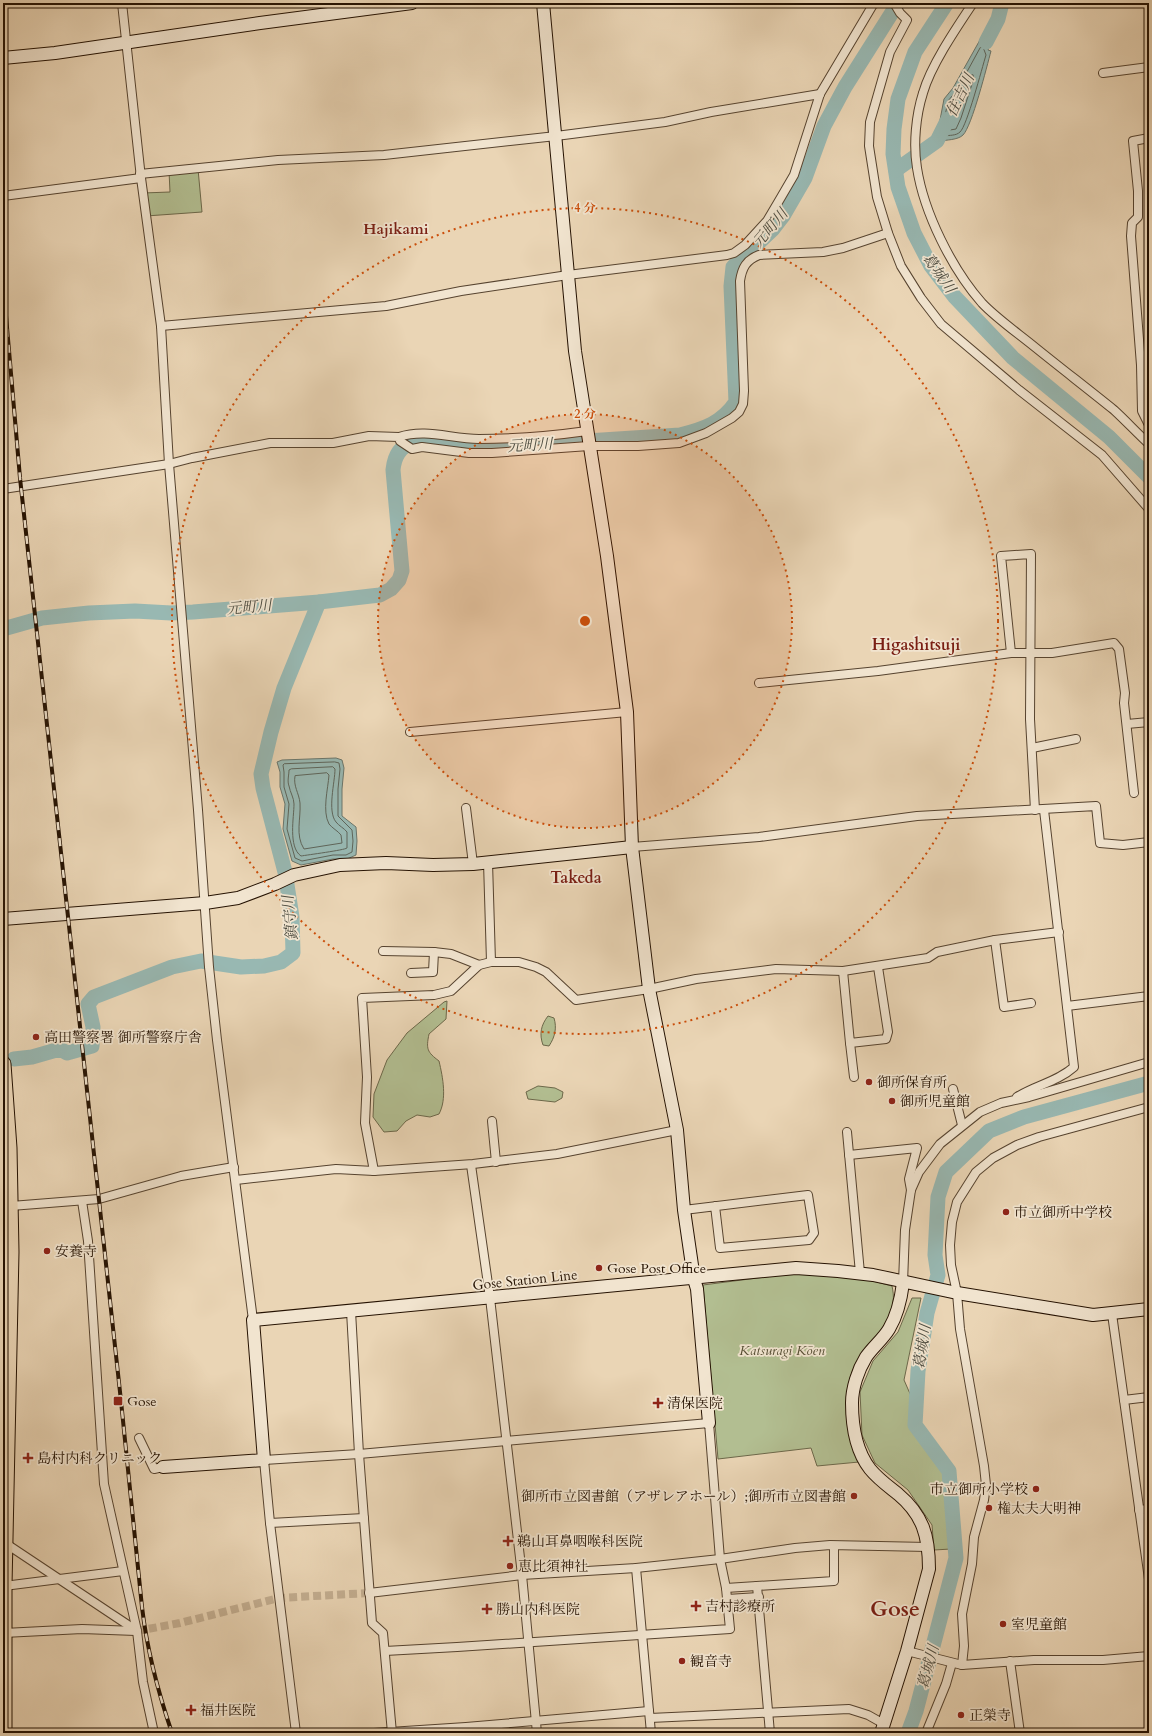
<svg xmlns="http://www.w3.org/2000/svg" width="1152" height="1736" font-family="Cardo,'Noto Serif JP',serif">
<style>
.green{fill:#b2be91;stroke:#6c684a}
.water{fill:#98b8b2;stroke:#6a766c}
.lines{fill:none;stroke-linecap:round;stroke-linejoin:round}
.shore{stroke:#5e655a;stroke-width:1}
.river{stroke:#98b8b2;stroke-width:15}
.street-tunnel{stroke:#c3ae91;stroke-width:8;stroke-dasharray:8 4;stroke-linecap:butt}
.street-casing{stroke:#56432f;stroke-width:10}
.secondary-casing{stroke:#251202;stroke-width:14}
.highway-casing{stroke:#251202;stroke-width:17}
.street{stroke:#f1e4cf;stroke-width:8}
.secondary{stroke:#f1e4cf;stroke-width:12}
.highway{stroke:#ead5b5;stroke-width:15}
.rail-casing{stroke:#251202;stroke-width:4}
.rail{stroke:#f1e4cf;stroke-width:2.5;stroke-dasharray:8;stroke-linecap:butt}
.ring{fill:none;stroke:#cb4e0a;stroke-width:2;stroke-dasharray:2 4}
.poi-dot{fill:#8f2418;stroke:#f1e4cf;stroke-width:1.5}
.labels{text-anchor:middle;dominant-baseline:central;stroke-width:3.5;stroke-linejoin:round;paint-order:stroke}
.poi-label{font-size:14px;fill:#251202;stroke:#f1e4cf;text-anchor:start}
.street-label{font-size:14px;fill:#251202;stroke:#f1e4cf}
.park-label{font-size:14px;font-style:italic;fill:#564e34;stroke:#f1e4cf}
.water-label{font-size:15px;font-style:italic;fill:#4d4c40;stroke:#f1e4cf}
.neighbourhood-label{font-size:15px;font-weight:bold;fill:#7a1f14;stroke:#f1e4cf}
.quarter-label{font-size:16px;font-weight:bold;fill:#7a1f14;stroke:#f1e4cf}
.town-label{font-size:22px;font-weight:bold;fill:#7a1f14;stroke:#f1e4cf}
.centre{fill:#cb4e0a;stroke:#f1e4cf;stroke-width:2}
.ring-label{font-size:12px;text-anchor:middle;font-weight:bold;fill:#cb4e0a;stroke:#f1e4cf;stroke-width:3.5;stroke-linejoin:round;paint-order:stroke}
</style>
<rect width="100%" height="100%" fill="#ead5b5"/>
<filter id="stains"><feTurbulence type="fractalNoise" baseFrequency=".005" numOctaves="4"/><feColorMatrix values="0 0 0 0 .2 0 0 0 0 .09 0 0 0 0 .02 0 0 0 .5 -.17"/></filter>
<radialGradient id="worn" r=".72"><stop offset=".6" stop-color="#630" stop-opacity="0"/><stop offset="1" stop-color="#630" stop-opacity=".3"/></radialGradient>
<g class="green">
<path d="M 198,169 L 202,212 L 146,216 L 143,193 L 170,192 L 169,171 Z"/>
<path d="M 447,1001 L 446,1019 L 429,1034 C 426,1049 427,1052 439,1061 C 443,1078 447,1099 439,1114 L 430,1117 L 417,1115 L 406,1121 L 397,1131 L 384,1132 L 373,1117 L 374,1094 L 387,1060 L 407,1033 L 444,1002 Z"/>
<path d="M 548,1016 L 554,1018 C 557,1028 555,1037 549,1046 L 543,1045 C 539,1034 541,1025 548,1016 Z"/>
<path d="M 538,1086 L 555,1088 L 563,1092 L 562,1098 L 555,1102 L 528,1099 L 526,1092 Z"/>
<path d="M 796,1273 L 869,1280 L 892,1286 C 893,1291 894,1297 893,1301 C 891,1329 862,1347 852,1372 C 842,1398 854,1435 859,1462 L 817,1466 L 811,1448 L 718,1459 L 703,1285 Z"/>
<path d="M 912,1298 L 921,1298 L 904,1380 L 911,1396 L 915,1434 L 934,1449 L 953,1498 L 951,1549 L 934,1550 L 932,1525 L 908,1490 L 875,1463 L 862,1435 L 860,1392 L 873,1361 L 898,1332 Z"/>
</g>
<g class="water">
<path d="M 990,22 L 995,25 L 988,50 L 991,51 C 987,66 972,126 963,135 C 958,140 946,140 939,141 L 940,120 L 944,99 L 953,88 Z"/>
<path d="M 336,758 L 342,760 L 344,768 L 342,789 L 342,816 L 356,827 L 357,841 L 356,855 L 347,859 L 333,859 L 301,865 L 292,861 L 283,829 L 285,804 L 280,787 L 280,772 L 277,762 L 282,760 Z"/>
</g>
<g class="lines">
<g class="shore">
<path d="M 983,47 L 986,55 C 982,68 967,126 960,132 C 956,136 949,135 945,136 L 944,121 L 948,101 L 957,90 L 980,48 Z"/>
<path d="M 973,75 L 974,78 L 961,118 L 956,129 L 950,130 C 943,113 962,90 970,76 Z"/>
<path d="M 335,762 L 339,763 L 340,769 L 338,789 L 338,816 L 352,830 L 353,841 L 352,852 L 346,855 L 333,855 L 302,861 L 295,858 L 287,829 L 289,804 L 284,787 L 284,772 L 283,765 L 284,764 Z"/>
<path d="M 333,767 L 335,769 C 335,782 327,811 336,822 C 339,826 344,828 347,832 L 347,848 C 345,850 307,855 301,856 C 288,847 294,817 294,804 C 294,798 290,792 289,786 C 287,781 289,775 289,770 L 291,769 Z"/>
<path d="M 327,773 L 329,775 C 328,789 322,811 329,824 C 332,828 338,831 341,835 L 342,843 L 304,849 C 295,835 301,819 300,803 C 299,793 293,786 295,776 Z"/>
</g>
<g class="river">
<path d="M 947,3 L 915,52 L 898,99 L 894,129 L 893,154 L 898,187 L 914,233 L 931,266 L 954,296 L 1013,358 L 1109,437 L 1149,477"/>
<path d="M 986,42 L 998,19 L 1002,3"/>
<path d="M 896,170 L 937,141 L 948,119"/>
<path d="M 3,629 L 42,618 L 89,613 L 135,611 L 171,613 L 193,612 L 319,602 L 371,596 L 380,595 L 391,589 L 399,580 L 402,571 L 393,470 C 397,428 438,444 466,447 C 474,448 483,447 491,447 L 680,435 C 704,429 722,423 736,402 L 731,286 L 733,267 L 773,229 L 783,216 L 805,178 L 824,126 L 845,87 L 898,3"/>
<path d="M 14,1059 L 32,1057 L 60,1049 L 67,1053 L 92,1046 L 93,1027 L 88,1004 L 94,997 L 172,967 L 201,961 L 241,967 L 264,966 L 281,962 L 293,953 L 292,917 L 285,872 L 263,788 L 261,774 L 271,732 L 284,688 L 319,602"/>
<path d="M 908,1733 L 916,1711 L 956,1558 L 949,1471 L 915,1425 L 918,1371 L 927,1313 L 938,1275 L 935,1255 L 938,1197 L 946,1172 L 989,1131 L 1024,1117 L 1149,1083"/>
</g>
<path class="street-tunnel" d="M 137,1631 L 180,1623 L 279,1598 L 369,1593"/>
<g class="street-casing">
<g id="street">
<path d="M 122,3 L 141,178 L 161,326 L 169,464 L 198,810 L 209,967 L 217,1040 L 253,1320"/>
<path d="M 894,3 L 900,13 L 907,20 L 890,52 L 870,122 L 869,146 L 877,197 L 888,233 L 901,266 L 921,298 L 941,324 L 1019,390 L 1102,455 L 1149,509"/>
<path d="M 973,3 C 957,27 931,65 923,93 C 916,115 913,144 917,168 C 924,213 952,269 982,303 C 996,318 1019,334 1036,348 C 1062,369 1088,389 1114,410 C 1126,421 1137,433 1149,444"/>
<path d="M 1103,73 L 1149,67"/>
<path d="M 1149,138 L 1133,141 L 1138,191 L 1138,217 L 1132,223 L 1131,236 L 1141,365 L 1142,411 L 1149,425"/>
<path d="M 140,174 L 278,160 L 384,155 L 556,136 L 665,122 L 711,112 L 820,94"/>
<path d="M 3,196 L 141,178"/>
<path d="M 161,326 L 386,306 L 461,291 L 568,275 L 727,255 L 734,253 L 745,245 L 767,221 L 780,199 L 794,175 L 820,94 L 874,3"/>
<path d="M 399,437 C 426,428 451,439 479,439 C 515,439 551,436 587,431"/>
<path d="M 3,489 L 169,464 L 192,458 L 270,443 L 333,443 L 369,436 L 399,437 L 400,441 L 412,449 L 422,447 L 469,453 L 492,453 L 589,446 L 638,446 L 679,443 L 706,433 L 732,418 L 739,412 L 743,404 L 744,391 L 740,281 C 742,268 746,260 759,255 L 823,252 L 843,248 L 888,233"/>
<path d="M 1011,653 L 1001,556 L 1031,554 L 1030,719 L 1035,810"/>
<path d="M 759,683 L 878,671 L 1011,653 L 1052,653 L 1114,643 L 1119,649 L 1125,693 L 1124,703 L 1134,793"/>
<path d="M 1127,724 L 1149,722"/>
<path d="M 410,732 L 627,712"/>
<path d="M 1032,748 L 1076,739"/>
<path d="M 466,808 L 473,864"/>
<path d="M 632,847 L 759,837 L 917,816 L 1096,806 L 1100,843 L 1123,845 L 1149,842"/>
<path d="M 488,862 L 491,962"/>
<path d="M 995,940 L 1004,1007 L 1031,1003"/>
<path d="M 383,951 L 434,952 L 451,954 L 479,965"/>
<path d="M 843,971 L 850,1043 L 886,1039 L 888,1032 L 878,967"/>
<path d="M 411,973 L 433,972 L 434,952"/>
<path d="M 1067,1006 L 1149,996"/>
<path d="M 850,1043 L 854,1077"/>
<path d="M 953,1089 L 962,1125"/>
<path d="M 1017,1097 C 1036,1085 1057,1082 1074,1067 L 1044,810"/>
<path d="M 492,1121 L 496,1162"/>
<path d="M 847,1132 L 860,1273"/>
<path d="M 849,1155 L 917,1148 L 909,1179 L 911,1190"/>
<path d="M 471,1165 L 490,1298 L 522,1575 L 537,1733"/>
<path d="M 374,1171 L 365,1123 L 367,1077 L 362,998 L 434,995 L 451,991 L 479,965 L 491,962 L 519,962 L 536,967 L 546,972 L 576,1000 L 649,989 L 696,979 L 776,969 L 843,971 L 928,958 L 937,952 L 995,940 L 1059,932"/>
<path d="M 236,1180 L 336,1169 L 374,1171 L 473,1164 L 557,1154 L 677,1130"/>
<path d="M 82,1201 L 88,1241 L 104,1484 L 137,1631 L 143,1682 L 154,1733"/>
<path d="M 11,1206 L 99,1199 L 181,1176 L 234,1167"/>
<path d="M 684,1210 L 808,1195 L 814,1233 L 809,1240 L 720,1248 L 715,1206"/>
<path d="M 903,1283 L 905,1230 L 911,1190 L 919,1172 L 940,1144 L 980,1112 L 1001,1103 L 1029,1097 L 1149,1062"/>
<path d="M 351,1311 L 359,1454 L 372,1623 L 383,1633 L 392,1733"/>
<path d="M 1112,1314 L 1149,1579"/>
<path d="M 1124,1400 L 1149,1397"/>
<path d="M 139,1438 L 154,1469 L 163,1467"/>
<path d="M 1139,1510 L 1149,1509"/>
<path d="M 270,1523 L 364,1518"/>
<path d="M 5,1543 L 137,1631"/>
<path d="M 636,1568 L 651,1733"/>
<path d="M 4,1586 L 123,1571"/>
<path d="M 757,1586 L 770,1733"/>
<path d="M 726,1588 L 834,1581 L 834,1546"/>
<path d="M 369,1593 L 522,1575 L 636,1568 L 720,1559 L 795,1548 L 830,1545 L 928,1547"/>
<path d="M 727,1599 L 759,1597"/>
<path d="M 4,1633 L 82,1629 L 136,1631"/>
<path d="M 907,1651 L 962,1665 L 1034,1660 L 1103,1660 L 1149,1656"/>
<path d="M 1010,1661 L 1020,1733"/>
<path d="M 962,1665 L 964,1646 L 962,1614 L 972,1564 L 974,1537 L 984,1500 L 986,1485 L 984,1466 L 960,1329 L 957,1293 L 951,1265 L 950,1245 L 952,1222 L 957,1202 L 976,1172 L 993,1158 L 1017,1145 L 1039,1137 L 1149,1107"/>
<path d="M 650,1718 L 849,1709 L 868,1715 L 884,1724"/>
<path d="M 296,1733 L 270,1523 L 264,1460 L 359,1454 L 709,1423 L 720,1559 L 726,1588 L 730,1629 L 457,1647 L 385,1651"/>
<path d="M 374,1733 L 466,1727 L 649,1711"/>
<path d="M 926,1733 L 946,1684 L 952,1663"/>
</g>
</g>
<g class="secondary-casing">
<g id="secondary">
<path d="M 543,3 L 575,351 L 607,556 L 627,712 L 632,847 L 649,989 L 677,1130 L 684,1210 L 694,1279 L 697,1289 L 709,1423"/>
<path d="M 3,58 L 55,53 L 260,23 L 412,3"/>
<path d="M 3,919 L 205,903 L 238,898 L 275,884 L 294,875 L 340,865 L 386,863 L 433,865 L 473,864 L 632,847"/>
<path d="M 163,1467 L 264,1460 L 253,1320 L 796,1268 L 838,1271 L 873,1275 L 957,1293 L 1093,1315 L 1149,1309"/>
<path d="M 881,1733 L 907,1651 L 929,1569 C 929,1536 923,1515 898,1494 C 888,1486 878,1479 870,1469 C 856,1451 852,1425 852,1403 C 852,1388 858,1370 866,1357 C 873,1347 883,1339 889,1329 C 898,1314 901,1299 903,1283"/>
</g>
</g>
<g class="highway-casing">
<path id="highway" d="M 3,1064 L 9,1148 L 11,1252 L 4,1586 L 4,1733"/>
</g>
<use href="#street" class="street"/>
<use href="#secondary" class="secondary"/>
<use href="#highway" class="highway"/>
<g class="rail-casing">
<path id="rail" d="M 3,281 L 20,478 L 121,1401 L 142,1607 C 147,1650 158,1692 172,1733"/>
</g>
<use href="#rail" class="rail"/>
</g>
<circle cx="585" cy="621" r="207" fill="#cb4e0a" fill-opacity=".12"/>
<g class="ring">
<circle cx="585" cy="621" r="207"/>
<circle cx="585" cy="621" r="413"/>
</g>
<g class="poi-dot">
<circle cx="36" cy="1037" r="4"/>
<circle cx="869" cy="1082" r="4"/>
<circle cx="892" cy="1101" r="4"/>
<circle cx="1006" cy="1212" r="4"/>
<circle cx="47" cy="1251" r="4"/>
<circle cx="599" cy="1268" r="4"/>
<rect x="113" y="1396" width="10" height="10" rx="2"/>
<path d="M656 1397h4v4h4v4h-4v4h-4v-4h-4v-4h4z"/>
<path d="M26 1452h4v4h4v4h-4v4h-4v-4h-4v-4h4z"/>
<circle cx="1036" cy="1489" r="4"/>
<circle cx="854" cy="1496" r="4"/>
<circle cx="989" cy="1508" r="4"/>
<path d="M506 1535h4v4h4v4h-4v4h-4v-4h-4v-4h4z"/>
<circle cx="510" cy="1566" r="4"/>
<path d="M694 1600h4v4h4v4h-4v4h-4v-4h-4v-4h4z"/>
<path d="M485 1603h4v4h4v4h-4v4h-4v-4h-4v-4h4z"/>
<circle cx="1003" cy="1624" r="4"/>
<circle cx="682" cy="1661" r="4"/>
<path d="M189 1704h4v4h4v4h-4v4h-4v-4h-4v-4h4z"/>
<circle cx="961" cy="1715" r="4"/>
</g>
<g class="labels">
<g class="poi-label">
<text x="44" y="1037">高田警察署 御所警察庁舎</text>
<text x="877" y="1082">御所保育所</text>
<text x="900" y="1101">御所児童館</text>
<text x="1014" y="1212">市立御所中学校</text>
<text x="55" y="1251">安養寺</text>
<text x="607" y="1268">Gose Post Office</text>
<text x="127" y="1401">Gose</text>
<text x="667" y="1403">清保医院</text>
<text x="37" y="1458">島村内科クリニック</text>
<text x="1028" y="1489" text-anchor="end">市立御所小学校</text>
<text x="846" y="1496" text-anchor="end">御所市立図書館（アザレアホール）;御所市立図書館</text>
<text x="997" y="1508">権太夫大明神</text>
<text x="517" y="1541">鵜山耳鼻咽喉科医院</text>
<text x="518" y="1566">恵比須神社</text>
<text x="705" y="1606">吉村診療所</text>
<text x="496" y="1609">勝山内科医院</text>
<text x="1011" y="1624">室児童館</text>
<text x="690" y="1661">観音寺</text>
<text x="200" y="1710">福井医院</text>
<text x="969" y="1715">正榮寺</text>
</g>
<g class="street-label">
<text transform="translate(525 1280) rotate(-6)">Gose Station Line</text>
</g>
<g class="park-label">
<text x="782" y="1350">Katsuragi Kōen</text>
</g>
<g class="water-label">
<text transform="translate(960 95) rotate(-64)">住吉川</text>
<text transform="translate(770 228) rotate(-50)">元町川</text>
<text transform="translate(939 273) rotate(55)">葛城川</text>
<text transform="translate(530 445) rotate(-3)">元町川</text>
<text transform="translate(249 607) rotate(-5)">元町川</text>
<text transform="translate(290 918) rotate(-96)">鎮守川</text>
<text transform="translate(922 1347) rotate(-81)">葛城川</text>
<text transform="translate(928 1667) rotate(-75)">葛城川</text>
</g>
<g class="neighbourhood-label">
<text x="396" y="229">Hajikami</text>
</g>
<g class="quarter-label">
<text x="916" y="645">Higashitsuji</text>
<text x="576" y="878">Takeda</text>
</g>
<g class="town-label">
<text x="895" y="1609">Gose</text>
</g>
</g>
<circle cx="585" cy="621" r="6" class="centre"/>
<g class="ring-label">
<text x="585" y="212">4 分</text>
<text x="585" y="418">2 分</text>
</g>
<rect width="1152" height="1736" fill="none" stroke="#ead5b5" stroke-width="16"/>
<rect x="4" y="4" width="1144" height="1728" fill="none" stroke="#251202" stroke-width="2"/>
<rect x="8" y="8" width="1136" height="1720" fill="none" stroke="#251202"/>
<rect width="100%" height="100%" filter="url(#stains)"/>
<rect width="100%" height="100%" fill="url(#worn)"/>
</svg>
